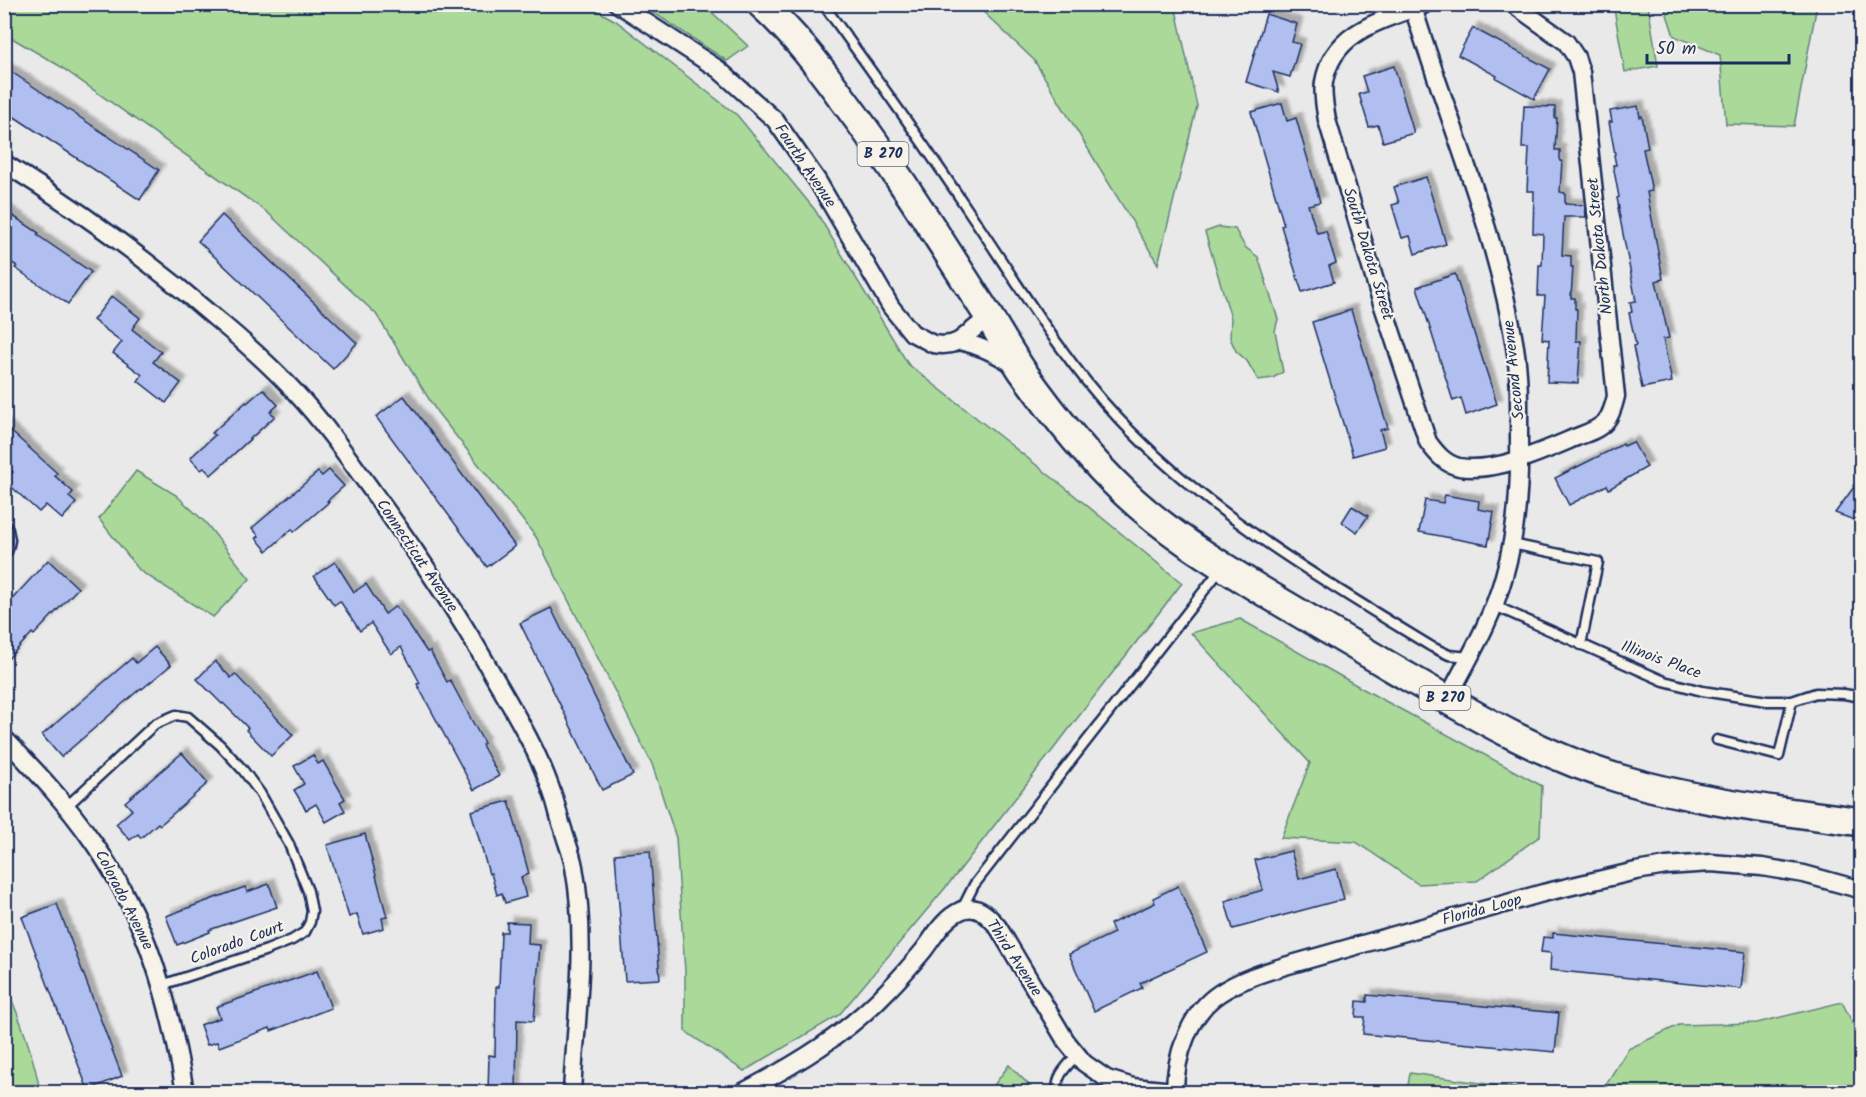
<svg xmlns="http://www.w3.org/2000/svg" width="1866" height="1097" font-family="Kalam,sans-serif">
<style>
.green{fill:#aad999;stroke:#62847c;stroke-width:1.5}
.building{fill:#b0bfef;stroke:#1b2f5e;stroke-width:1.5;filter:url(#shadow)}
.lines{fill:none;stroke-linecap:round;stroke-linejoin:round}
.lane-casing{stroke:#1b2f5e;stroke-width:13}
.street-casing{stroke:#1b2f5e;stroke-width:21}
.primary-casing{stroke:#1b2f5e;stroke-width:32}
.lane{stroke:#f7f3e8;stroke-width:8}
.street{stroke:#f7f3e8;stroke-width:16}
.primary{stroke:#f7f3e8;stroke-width:27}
.labels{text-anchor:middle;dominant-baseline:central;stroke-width:4.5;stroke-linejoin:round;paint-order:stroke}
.shield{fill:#f7f3e8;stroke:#5d6a87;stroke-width:1.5}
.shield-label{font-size:15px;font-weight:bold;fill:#1b2f5e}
.street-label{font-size:16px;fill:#1b2f5e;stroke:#f7f3e8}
</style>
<defs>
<filter id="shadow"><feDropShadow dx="5.5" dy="-5.5" stdDeviation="1.5" flood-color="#0004"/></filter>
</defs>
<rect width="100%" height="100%" fill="#e9e9e9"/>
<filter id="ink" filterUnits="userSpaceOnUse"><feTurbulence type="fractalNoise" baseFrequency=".0167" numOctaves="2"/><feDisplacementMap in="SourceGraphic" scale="12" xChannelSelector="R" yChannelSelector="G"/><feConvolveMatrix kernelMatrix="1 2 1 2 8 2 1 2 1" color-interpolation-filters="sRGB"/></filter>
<g filter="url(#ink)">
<g class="green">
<path d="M 5,4 L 587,5 L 616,21 L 737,115 L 815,210 L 908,364 L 1063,486 L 1182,583 L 956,875 L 839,1015 L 744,1071 L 685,1031 L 685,972 L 676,838 L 652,764 L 536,537 L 437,412 L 376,314 L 268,213 L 58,65 L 5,34 Z"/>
<path d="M 642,5 L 704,5 L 748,46 L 727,61 Z"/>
<path d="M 976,5 L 1175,5 L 1197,106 L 1158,264 L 1034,60 Z"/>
<path d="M 1641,5 L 1648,5 L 1658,66 L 1625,72 L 1614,9 Z"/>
<path d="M 1664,5 L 1817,5 L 1794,126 L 1726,124 L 1720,55 L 1674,36 Z"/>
<path d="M 1219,227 L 1235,229 L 1245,247 L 1258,257 L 1278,319 L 1275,331 L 1283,372 L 1273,378 L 1258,380 L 1247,361 L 1236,351 L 1230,338 L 1231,318 L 1205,232 Z"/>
<path d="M 136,471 L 176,495 L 206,523 L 250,579 L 213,617 L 140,571 L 99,519 Z"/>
<path d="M 1240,619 L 1365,690 L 1542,786 L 1540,836 L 1477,881 L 1418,884 L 1356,842 L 1281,838 L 1310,763 L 1191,633 Z"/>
<path d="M 5,985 C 19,1014 35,1060 40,1092 L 5,1092 Z"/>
<path d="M 1842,1002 L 1861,1040 L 1861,1092 L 1601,1092 L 1628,1049 L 1679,1025 L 1757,1023 Z"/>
<path d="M 1009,1065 L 1036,1092 L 989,1092 Z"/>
<path d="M 1410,1073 L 1529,1090 L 1529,1092 L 1407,1092 Z"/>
</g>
<g class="building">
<path d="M 1266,14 L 1297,24 L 1292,42 L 1300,44 L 1290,77 L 1273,72 L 1279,92 L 1246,82 Z"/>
<path d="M 1473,28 L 1550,69 L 1534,99 L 1496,78 L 1497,76 L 1458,55 Z"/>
<path d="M 1394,66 L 1414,133 L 1383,142 L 1378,125 L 1369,127 L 1359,94 L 1367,92 L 1362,76 Z"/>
<path d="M 4,67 L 159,170 L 140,200 L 4,110 Z"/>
<path d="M 1282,103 L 1287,121 L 1296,118 L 1320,202 L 1308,205 L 1317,233 L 1326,231 L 1336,263 L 1329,266 L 1334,282 L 1302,292 L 1281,226 L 1284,225 L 1251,112 Z"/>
<path d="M 1524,106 L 1555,107 L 1555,118 L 1557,118 L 1555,150 L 1560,150 L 1560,161 L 1562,161 L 1560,192 L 1565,193 L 1565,204 L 1585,205 L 1586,217 L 1564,217 L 1562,255 L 1571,256 L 1571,267 L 1573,267 L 1571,298 L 1575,298 L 1575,309 L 1577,309 L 1576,341 L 1581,341 L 1578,383 L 1547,382 L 1549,340 L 1542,339 L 1545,296 L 1538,296 L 1539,265 L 1542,265 L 1543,234 L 1533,233 L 1534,191 L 1527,191 L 1529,148 L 1522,148 Z"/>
<path d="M 1638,106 L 1640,117 L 1642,116 L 1648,148 L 1643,149 L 1652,191 L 1647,192 L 1663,279 L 1656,281 L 1669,338 L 1663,339 L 1672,382 L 1642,388 L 1635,356 L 1633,346 L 1636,345 L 1629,313 L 1632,312 L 1630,302 L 1636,301 L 1618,208 L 1619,208 L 1617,198 L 1619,197 L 1613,165 L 1616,165 L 1614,155 L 1615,154 L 1609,122 L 1612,122 L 1610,111 Z"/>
<path d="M 1426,177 L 1446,244 L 1415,254 L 1410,236 L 1402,238 L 1392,205 L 1399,203 L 1394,187 Z"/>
<path d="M 4,210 L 39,233 L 37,235 L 91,272 L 68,304 L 15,268 L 17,266 L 4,258 Z"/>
<path d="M 222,215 L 357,343 L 333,369 L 198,241 Z"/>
<path d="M 1455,274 L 1497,404 L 1466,415 L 1461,398 L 1453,401 L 1417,287 Z"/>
<path d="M 112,296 L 140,318 L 132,329 L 161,352 L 153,362 L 181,383 L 166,403 L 138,381 L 142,375 L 113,353 L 122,342 L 93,320 Z"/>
<path d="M 1351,310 L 1388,428 L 1380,430 L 1385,447 L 1353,456 L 1312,322 Z"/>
<path d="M 263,389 L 278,405 L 270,412 L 275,416 L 211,475 L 204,468 L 201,470 L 190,458 L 215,435 L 212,433 L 246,402 L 247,403 Z"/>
<path d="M 404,396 L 515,546 L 487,567 L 376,417 Z"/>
<path d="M 4,425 L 57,473 L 55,476 L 73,492 L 69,497 L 76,503 L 62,519 L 46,505 L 39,512 L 5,481 L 13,472 L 4,464 Z"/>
<path d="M 1633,442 L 1647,467 L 1609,489 L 1607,485 L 1569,505 L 1555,478 L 1623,444 L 1624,446 Z"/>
<path d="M 329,470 L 344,486 L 327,501 L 329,502 L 294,532 L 292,529 L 267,551 L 256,538 L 259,536 L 252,528 L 318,472 L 322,476 Z"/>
<path d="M 1862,476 L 1862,523 L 1835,513 Z"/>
<path d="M 1445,495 L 1479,501 L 1478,509 L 1494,512 L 1488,545 L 1419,532 L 1425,500 L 1443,503 Z"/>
<path d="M 1352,506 L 1368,516 L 1357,532 L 1342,522 Z"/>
<path d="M 48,560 L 78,588 L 34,635 L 32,633 L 4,663 L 4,608 Z"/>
<path d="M 335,562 L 354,592 L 366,584 L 385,614 L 396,606 L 427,652 L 430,651 L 447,682 L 450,680 L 484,743 L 482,745 L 499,776 L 474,790 L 417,684 L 420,683 L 401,647 L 391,654 L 371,623 L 360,631 L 340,601 L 334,605 L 314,576 Z"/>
<path d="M 551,608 L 633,775 L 602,790 L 520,623 Z"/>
<path d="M 155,647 L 171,665 L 142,689 L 141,688 L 61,757 L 42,735 L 132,658 L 136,663 Z"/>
<path d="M 215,661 L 231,678 L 235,674 L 293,735 L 271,756 L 246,730 L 248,728 L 223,703 L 222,704 L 197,679 Z"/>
<path d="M 182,753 L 208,783 L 160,825 L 158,823 L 141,838 L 138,834 L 130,840 L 116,824 L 132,810 L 125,802 Z"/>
<path d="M 313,755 L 318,764 L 323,761 L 345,799 L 340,802 L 345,811 L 326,822 L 316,804 L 306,810 L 294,790 L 304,784 L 294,766 Z"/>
<path d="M 509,801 L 529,874 L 521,877 L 526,897 L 505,903 L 502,893 L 497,895 L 491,873 L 489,874 L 471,811 Z"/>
<path d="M 365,834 L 387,917 L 382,918 L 384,928 L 363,934 L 357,914 L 349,917 L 327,845 Z"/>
<path d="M 650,851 L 660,979 L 625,981 L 615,854 Z"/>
<path d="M 1291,851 L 1299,879 L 1336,869 L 1344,899 L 1233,929 L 1225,901 L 1263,890 L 1255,860 Z"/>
<path d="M 269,884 L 277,907 L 209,930 L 210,932 L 177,945 L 166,916 L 245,887 L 247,892 Z"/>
<path d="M 1178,886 L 1207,952 L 1140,983 L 1142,988 L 1094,1011 L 1069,954 L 1114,933 L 1110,924 L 1155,903 L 1153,898 Z"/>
<path d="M 57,904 L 122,1076 L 88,1090 L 22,917 Z"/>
<path d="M 507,922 L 529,923 L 528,944 L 540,945 L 534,1021 L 517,1020 L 516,1092 L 488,1092 L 489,1055 L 495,1056 L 496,987 L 499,987 L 501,932 L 507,932 Z"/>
<path d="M 1553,933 L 1745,952 L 1741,989 L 1550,970 L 1551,953 L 1541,952 L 1543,937 L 1553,938 Z"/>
<path d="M 317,971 L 331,1008 L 271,1031 L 270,1028 L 219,1047 L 217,1042 L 207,1045 L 200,1025 L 220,1018 L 216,1007 Z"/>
<path d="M 1367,995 L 1559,1013 L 1555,1052 L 1363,1034 L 1365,1017 L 1356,1017 L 1357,1001 L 1367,1002 Z"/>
</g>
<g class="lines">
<g class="lane-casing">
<g id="lane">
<path d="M 823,4 C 874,74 924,144 972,216 C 1018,284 1061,357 1118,418 C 1206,512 1322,580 1432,647 L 1449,655 L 1469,657"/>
<path d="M 1512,544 L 1598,562 L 1581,645"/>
<path d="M 1495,606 L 1664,681 L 1702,691 L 1767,701 L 1792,701 L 1816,693 L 1844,694 L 1862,697"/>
<path d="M 1717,740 L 1779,756 L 1792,701"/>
<path d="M 66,807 L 155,724 L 176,715 L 188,717 L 220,745 L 243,770 L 260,793 L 289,844 L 308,891 L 312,911 L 310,922 L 305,932 L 292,940 L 267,950 L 162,985"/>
<path d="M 962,909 L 974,885 L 1221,569"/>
<path d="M 1059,1092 C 1053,1078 1068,1065 1077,1055"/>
</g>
</g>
<g class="street-casing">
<g id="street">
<path d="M 618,4 L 718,69 L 775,120 L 817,180 L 891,307 L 912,333 L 933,344 L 942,345 L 951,344 L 959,341 L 989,317"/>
<path d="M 1412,4 C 1447,118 1496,229 1515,347 C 1520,378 1519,410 1519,442 C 1520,488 1517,532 1504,576 C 1492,620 1468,659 1447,700"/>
<path d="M 1426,4 C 1384,20 1333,30 1324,82 C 1322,94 1325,108 1327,120 L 1378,291 L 1428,442 C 1436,453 1445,464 1459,467 C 1495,473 1541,452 1574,438 C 1584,434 1599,430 1606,421 C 1612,414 1614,404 1616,396 L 1581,72 L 1576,57 L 1566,42 L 1513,4"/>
<path d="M 4,163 C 78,209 148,260 214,317 C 242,340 270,365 295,392 C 324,423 348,457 373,492 C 413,547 451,602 485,661 C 509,703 538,749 553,795 C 557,806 559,818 563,829 C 566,841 572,854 574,867 C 588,943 576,1017 572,1092"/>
<path d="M 959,341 C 979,345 995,353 1013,364"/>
<path d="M 4,530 L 6,540 L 4,549"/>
<path d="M 4,738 C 36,771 67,804 93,842 C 147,918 170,1002 185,1092"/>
<path d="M 743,1092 C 797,1064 847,1034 889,989 C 901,977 912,964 923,951 C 934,937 943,919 960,911 C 976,903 988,915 998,927 L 1066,1041 L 1084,1063 L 1107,1079 L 1133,1087 L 1174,1091"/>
<path d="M 1175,1092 C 1175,1057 1189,1013 1220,993 C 1240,980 1262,973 1285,966 L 1543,893 L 1636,871 L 1666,866 L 1711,863 L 1762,867 L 1804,874 L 1862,890"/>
</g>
</g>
<g class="primary-casing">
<path id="primary" d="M 761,4 C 794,34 819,66 845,102 C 897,171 942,244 989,317 C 1000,335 1011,354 1023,372 C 1053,414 1087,457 1125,493 C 1165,531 1212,560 1259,589 C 1302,615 1346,640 1389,666 C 1463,709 1538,755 1621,779 C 1699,802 1781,811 1862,822"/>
</g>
<use href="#lane" class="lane"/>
<use href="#street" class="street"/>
<use href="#primary" class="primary"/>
</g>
</g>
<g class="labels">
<g class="shield">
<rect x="857.5" y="142" width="51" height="24" rx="4.5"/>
<rect x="1419.5" y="686" width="51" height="24" rx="4.5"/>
</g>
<g class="shield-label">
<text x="883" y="154">B 270</text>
<text x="1445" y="698">B 270</text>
</g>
<g class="street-label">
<text transform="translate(805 166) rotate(56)">Fourth Avenue</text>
<text transform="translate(1600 246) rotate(-96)">North Dakota Street</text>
<text transform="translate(1368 254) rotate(73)">South Dakota Street</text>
<text transform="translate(1514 370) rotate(-96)">Second Avenue</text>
<text transform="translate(417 556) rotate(56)">Connecticut Avenue</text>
<text transform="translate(1661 660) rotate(20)">Illinois Place</text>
<text transform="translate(124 900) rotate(63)">Colorado Avenue</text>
<text transform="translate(1482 910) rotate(-15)">Florida Loop</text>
<text transform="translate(237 943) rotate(-20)">Colorado Court</text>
<text transform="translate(1014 958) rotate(57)">Third Avenue</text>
</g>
</g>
<rect width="1866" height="1097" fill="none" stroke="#f7f3e8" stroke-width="24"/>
<rect x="12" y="12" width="1842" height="1073" fill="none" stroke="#1b2f5e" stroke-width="2" filter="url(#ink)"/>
<path d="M1647 54v9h142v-9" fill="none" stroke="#1b2f5e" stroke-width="3"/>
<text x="1656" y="54" font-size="18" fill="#1b2f5e" stroke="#f7f3e8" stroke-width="4.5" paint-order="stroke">50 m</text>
</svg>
